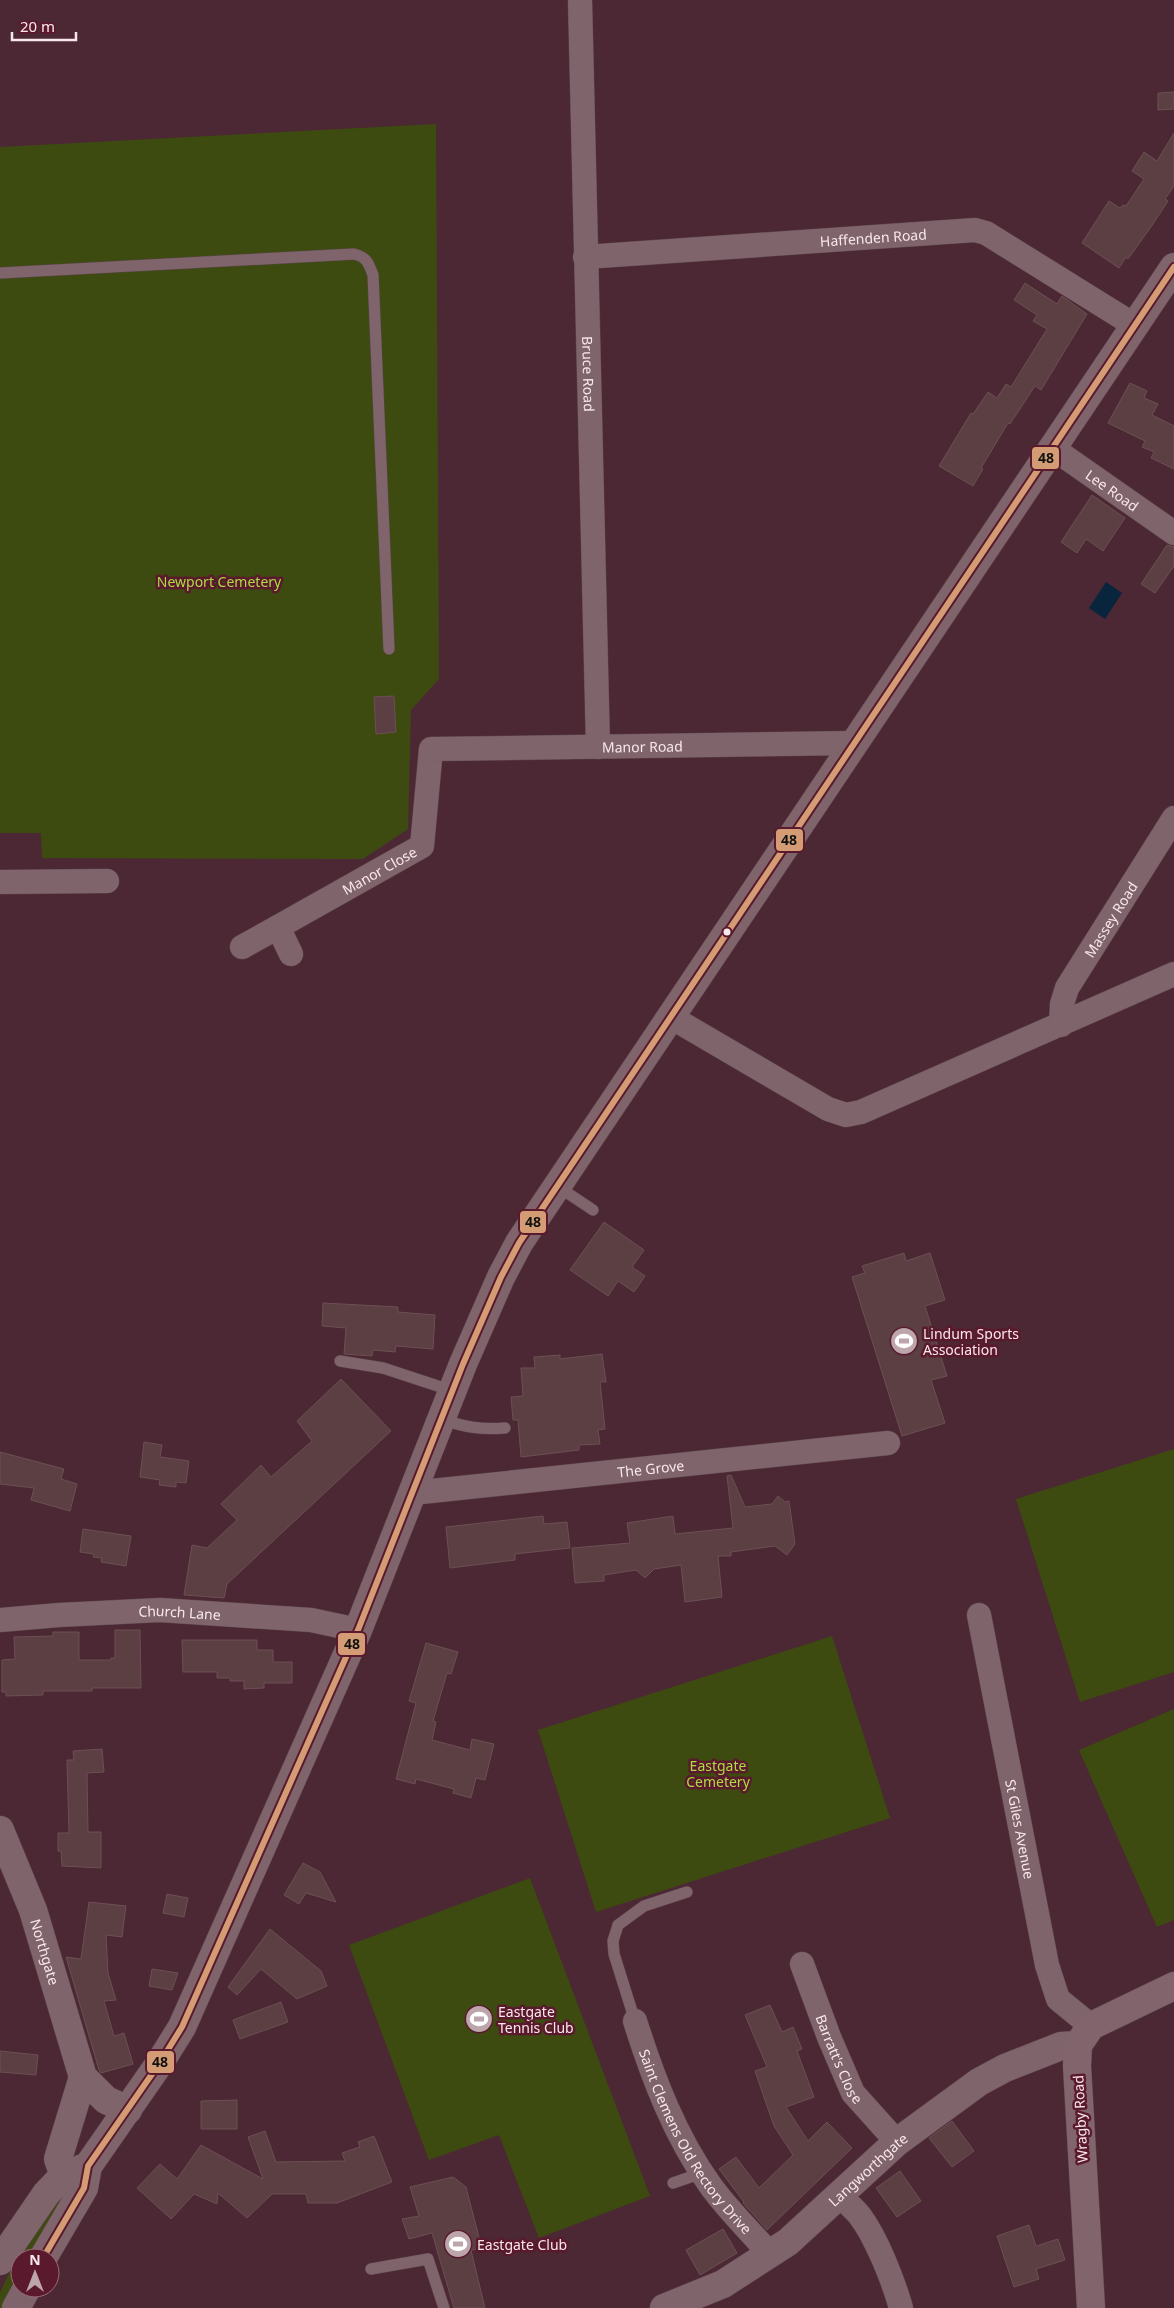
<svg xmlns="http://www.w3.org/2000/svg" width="1174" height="2308" font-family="'Noto Sans',sans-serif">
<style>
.green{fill:#3e4b10}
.water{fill:#09243d}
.building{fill:#5b3f43;stroke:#6c5054}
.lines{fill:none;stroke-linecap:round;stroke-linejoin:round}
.service-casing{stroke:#5f454d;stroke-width:12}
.minor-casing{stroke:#5f454d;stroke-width:25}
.tertiary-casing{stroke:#5f454d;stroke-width:29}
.primary-casing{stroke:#5f454d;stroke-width:29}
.service{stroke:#7f646b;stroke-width:11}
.minor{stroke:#7f646b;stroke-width:24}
.tertiary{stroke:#7f646b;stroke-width:28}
.primary{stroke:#81646c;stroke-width:28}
.bus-1-casing{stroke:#5a192d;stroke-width:10}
.bus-1{stroke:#d39c74;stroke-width:6}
.bus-dot{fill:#f9e8eb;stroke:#5a192d;stroke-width:2}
.labels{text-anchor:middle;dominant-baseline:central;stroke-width:5;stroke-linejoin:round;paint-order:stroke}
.street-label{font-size:14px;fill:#f9e8eb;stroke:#5a192d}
.park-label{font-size:14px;fill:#acdc41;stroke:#5a192d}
.poi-label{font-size:14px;fill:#f9e8eb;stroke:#5a192d;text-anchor:start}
.line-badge{stroke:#5a192d;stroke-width:2}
.pale-badge-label{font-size:14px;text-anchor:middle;font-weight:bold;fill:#111}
</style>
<rect width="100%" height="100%" fill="#4b2833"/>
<g class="green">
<path d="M 436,124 L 439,679 L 411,710 L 408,829 L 363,859 L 42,858 L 41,833 L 0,833 L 0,147 Z"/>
<path d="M 1174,1449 L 1174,1672 L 1080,1702 L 1016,1499 Z"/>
<path d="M 832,1636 L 890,1818 L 596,1912 L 538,1730 Z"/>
<path d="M 1174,1709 L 1174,1920 L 1157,1927 L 1079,1750 Z"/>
<path d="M 530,1878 L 650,2196 L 539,2238 L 499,2135 L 429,2160 L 349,1945 Z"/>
<path d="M 74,2175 L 35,2258 L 20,2258 L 20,2288 L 9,2308 L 0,2308 L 0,2293 L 9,2273 L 25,2245 Z"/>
</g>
<path class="water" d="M 1106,582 L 1122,593 L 1105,619 L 1089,608 Z"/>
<g class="building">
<path d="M 1174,92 L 1174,109 L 1158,110 L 1158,93 Z"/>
<path d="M 1174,133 L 1174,186 L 1165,199 L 1168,201 L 1153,224 L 1128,259 L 1126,257 L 1119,268 L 1082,243 L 1109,201 L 1120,208 L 1123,205 L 1126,206 L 1144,179 L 1132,171 L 1144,152 L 1157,161 Z"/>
<path d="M 1025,283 L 1057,304 L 1062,296 L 1087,314 L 1041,390 L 1035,386 L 1010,424 L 1008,423 L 981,468 L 983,469 L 973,486 L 939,466 L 971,413 L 973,414 L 988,392 L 997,398 L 1006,384 L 1011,387 L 1047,329 L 1033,321 L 1037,315 L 1014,300 Z"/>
<path d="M 1130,383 L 1147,391 L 1144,398 L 1158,404 L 1152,415 L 1174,426 L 1174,469 L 1151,458 L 1154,452 L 1142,447 L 1145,441 L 1108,423 Z"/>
<path d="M 1092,495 L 1125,518 L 1103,551 L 1086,539 L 1077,553 L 1061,542 Z"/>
<path d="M 1167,545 L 1174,547 L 1174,566 L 1155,593 L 1141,584 Z"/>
<path d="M 394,696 L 396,732 L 376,734 L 374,697 Z"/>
<path d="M 604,1222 L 644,1250 L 632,1267 L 645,1276 L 634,1292 L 618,1281 L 608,1296 L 570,1270 Z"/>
<path d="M 904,1253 L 906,1261 L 930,1253 L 945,1300 L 925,1306 L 947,1376 L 931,1380 L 945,1423 L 902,1436 L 852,1277 L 865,1273 L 862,1266 Z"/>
<path d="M 323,1303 L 398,1307 L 398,1312 L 435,1315 L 433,1349 L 396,1346 L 395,1352 L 373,1350 L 372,1356 L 344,1354 L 346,1328 L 322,1326 Z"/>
<path d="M 602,1354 L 606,1382 L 600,1382 L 605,1429 L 598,1430 L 600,1444 L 579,1445 L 579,1450 L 521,1457 L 518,1420 L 513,1420 L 511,1397 L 523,1396 L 521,1368 L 535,1368 L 534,1357 L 560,1355 L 560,1359 Z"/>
<path d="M 341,1379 L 391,1431 L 227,1584 L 224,1598 L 184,1595 L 192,1545 L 207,1548 L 237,1520 L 221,1504 L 261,1465 L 271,1477 L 312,1441 L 297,1421 Z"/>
<path d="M 144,1442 L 162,1445 L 160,1457 L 189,1461 L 186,1483 L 176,1482 L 176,1487 L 159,1485 L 160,1480 L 140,1477 Z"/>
<path d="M 0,1452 L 64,1469 L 61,1479 L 77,1484 L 70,1511 L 31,1500 L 34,1488 L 0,1484 Z"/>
<path d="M 731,1475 L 745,1507 L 772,1504 L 778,1496 L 785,1502 L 789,1501 L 795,1544 L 787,1555 L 775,1546 L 731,1552 L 731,1556 L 718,1556 L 722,1597 L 685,1602 L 681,1565 L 654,1569 L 645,1578 L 636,1570 L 604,1575 L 604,1581 L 575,1583 L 572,1548 L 630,1543 L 627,1523 L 673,1516 L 675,1534 L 733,1528 L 727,1476 Z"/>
<path d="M 543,1516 L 544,1524 L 567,1522 L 570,1548 L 515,1554 L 515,1560 L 450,1568 L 446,1527 Z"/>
<path d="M 83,1529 L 131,1536 L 126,1566 L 101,1562 L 102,1558 L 93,1557 L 94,1554 L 80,1552 Z"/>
<path d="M 115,1630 L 140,1630 L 141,1688 L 92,1688 L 92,1691 L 43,1691 L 43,1695 L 6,1696 L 6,1692 L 2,1692 L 2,1660 L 15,1659 L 14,1637 L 53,1636 L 53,1632 L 79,1632 L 79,1660 L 111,1660 L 111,1658 L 115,1658 Z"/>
<path d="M 182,1640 L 257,1640 L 257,1650 L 273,1650 L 273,1662 L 292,1662 L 292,1683 L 264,1683 L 264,1688 L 244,1689 L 244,1681 L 230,1681 L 230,1678 L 217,1678 L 217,1672 L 183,1672 Z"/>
<path d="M 426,1643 L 458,1652 L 451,1674 L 447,1673 L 433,1721 L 436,1722 L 432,1740 L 470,1750 L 472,1739 L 494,1744 L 485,1780 L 476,1778 L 471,1798 L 453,1793 L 454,1789 L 416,1779 L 415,1784 L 396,1779 L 416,1703 L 409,1701 Z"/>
<path d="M 102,1749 L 104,1772 L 87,1773 L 88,1832 L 101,1832 L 101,1868 L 62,1866 L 61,1851 L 58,1851 L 58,1833 L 69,1833 L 67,1760 L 74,1760 L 73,1751 Z"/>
<path d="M 303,1863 L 320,1872 L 336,1902 L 306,1893 L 299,1904 L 284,1895 Z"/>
<path d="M 167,1894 L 188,1898 L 184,1917 L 163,1913 Z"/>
<path d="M 89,1902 L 126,1906 L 122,1937 L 106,1935 L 108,1973 L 116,2000 L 104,2001 L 114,2036 L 124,2033 L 133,2064 L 101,2073 L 99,2070 L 66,1957 L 81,1959 Z"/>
<path d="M 270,1929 L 321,1971 L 327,1986 L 297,1999 L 261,1969 L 237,1995 L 228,1987 Z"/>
<path d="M 152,1969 L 178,1973 L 172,1990 L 149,1986 Z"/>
<path d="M 281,2002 L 288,2022 L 240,2039 L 233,2020 Z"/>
<path d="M 770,2005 L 782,2032 L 793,2027 L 802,2049 L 797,2051 L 814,2097 L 786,2107 L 808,2141 L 827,2122 L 852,2148 L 767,2230 L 743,2203 L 744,2202 L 719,2169 L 736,2157 L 759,2188 L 793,2155 L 774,2126 L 755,2071 L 767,2067 L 745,2015 Z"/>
<path d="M 0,2051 L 38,2055 L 36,2075 L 0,2072 Z"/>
<path d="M 237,2100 L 237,2129 L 201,2129 L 201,2101 Z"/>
<path d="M 952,2121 L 974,2151 L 952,2167 L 929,2138 Z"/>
<path d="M 265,2131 L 276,2162 L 345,2161 L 342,2153 L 360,2147 L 358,2142 L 374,2136 L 392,2182 L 337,2203 L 308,2203 L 306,2194 L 272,2194 L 247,2218 L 218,2193 L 217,2204 L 194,2194 L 171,2219 L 137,2188 L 160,2164 L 177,2179 L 201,2145 L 263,2179 L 248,2137 Z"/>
<path d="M 900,2171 L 921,2201 L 897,2217 L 876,2188 Z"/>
<path d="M 453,2177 L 466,2187 L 482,2249 L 471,2250 L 485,2308 L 454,2308 L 432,2233 L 409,2239 L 402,2219 L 419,2216 L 410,2187 Z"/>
<path d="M 1029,2225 L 1036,2246 L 1058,2239 L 1065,2260 L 1036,2269 L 1039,2279 L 1014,2287 L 997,2236 Z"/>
<path d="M 723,2229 L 737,2253 L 700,2275 L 686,2250 Z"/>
</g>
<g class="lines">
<g class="service-casing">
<g id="service">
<path d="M 0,273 L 354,254 C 367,257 369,264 373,275 L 389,649"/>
<path d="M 557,1186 L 593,1210"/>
<path d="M 340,1361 L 383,1368 L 453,1391"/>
<path d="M 441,1419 C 464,1427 481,1430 505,1428"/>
<path d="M 635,2021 L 614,1954 L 613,1941 L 618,1925 L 644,1906 L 687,1892"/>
<path d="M 673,2183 L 702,2173"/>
<path d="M 371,2269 L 428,2259 L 444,2308"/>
</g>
</g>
<g class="minor-casing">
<g id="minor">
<path id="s1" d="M 580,0 L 598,747"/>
<path id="s2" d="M 585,257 L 975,230 L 986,233 L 1134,325"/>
<path id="s3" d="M 1051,447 L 1174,533"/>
<path d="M 0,882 L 107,881"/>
<path d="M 242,947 L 278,927"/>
<path id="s4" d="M 291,954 L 278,927 L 422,846 L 431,749 L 853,743"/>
<path d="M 669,1016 L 828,1109 L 846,1115 L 861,1112 L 1174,974"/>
<path id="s5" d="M 1061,1025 L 1062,1004 L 1067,988 L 1174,818"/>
<path id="s6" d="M 412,1493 L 888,1443"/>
<path id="s7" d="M 979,1615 L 1047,1965 L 1058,1999 L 1091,2026"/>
<path id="s8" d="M 0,1620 L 59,1615 L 160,1610 L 311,1620 L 358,1630"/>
<path id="s9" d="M 802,1964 L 829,2037 L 853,2093 L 897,2142"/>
<path id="s10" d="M 635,2021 C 653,2078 675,2136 710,2185 C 727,2209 750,2231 770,2254"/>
<path d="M 839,2194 C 845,2202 854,2208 860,2216 C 877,2239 893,2280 901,2308"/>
</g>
</g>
<g class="tertiary-casing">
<g id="tertiary">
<path id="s11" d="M 0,1830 L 33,1910 L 83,2077 L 106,2100 L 128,2110"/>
<path d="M 64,2175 L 58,2159 L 83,2077"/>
<path d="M 43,2258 L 84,2188 L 88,2166 L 159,2064 L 182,2027 L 358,1630 L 463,1364 L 501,1277 L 519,1243 L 1174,267"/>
<path d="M 0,2261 L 46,2194 L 64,2175 L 88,2166"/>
<path d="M 16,2308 L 27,2288"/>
<path id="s12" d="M 664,2308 L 723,2284 L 788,2242 L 897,2142 L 979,2082 L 1005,2068 L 1061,2046 L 1078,2045"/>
</g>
</g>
<g class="primary-casing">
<path id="primary" d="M 1091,2308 L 1077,2066 L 1078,2045 L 1091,2026 L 1174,1986"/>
</g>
<use href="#service" class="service"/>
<use href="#minor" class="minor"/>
<use href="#tertiary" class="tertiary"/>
<use href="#primary" class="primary"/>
<g class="bus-1-casing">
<path id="bus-1" d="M 43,2258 L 84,2188 L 88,2166 L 159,2064 L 182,2027 L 358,1630 L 463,1364 L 501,1277 L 519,1243 L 1174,267"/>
</g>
<use href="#bus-1" class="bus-1"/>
</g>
<defs>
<g id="stadium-disc" transform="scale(1.4375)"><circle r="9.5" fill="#bca5ab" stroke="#5a192d"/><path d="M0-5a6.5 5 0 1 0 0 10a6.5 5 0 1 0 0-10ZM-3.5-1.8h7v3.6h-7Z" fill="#fff"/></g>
</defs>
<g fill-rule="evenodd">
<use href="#stadium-disc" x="904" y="1341"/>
<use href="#stadium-disc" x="479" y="2019"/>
<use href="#stadium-disc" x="458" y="2244"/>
</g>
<circle class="bus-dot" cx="727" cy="932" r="4.5"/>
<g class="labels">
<g class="street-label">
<text stroke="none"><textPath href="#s2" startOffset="289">Haffenden Road</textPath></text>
<text stroke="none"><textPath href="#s1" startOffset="374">Bruce Road</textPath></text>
<text stroke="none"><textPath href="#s3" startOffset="75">Lee Road</textPath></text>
<text stroke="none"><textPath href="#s4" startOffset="504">Manor Road</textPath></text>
<text stroke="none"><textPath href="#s4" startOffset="146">Manor Close</textPath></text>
<text stroke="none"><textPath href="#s5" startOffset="119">Massey Road</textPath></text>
<text stroke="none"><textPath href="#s6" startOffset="240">The Grove</textPath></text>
<text stroke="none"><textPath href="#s8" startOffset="180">Church Lane</textPath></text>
<text stroke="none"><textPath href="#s7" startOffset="218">St Giles Avenue</textPath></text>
<text stroke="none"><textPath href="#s11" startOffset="130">Northgate</textPath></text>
<text stroke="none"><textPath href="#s9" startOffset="102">Barratt's Close</textPath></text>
<text transform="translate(1080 2119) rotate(-93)">Wragby Road</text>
<text stroke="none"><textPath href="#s10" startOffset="136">Saint Clemens Old Rectory Drive</textPath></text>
<text stroke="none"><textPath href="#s12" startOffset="249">Langworthgate</textPath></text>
</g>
<g class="park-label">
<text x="219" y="581">Newport Cemetery</text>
<text x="718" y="1765">Eastgate<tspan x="718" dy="16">Cemetery</tspan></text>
</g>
<g class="poi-label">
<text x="923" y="1333">Lindum Sports<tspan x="923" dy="16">Association</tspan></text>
<text x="498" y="2011">Eastgate<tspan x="498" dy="16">Tennis Club</tspan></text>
<text x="477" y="2244">Eastgate Club</text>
</g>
</g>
<g class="line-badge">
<rect x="1031" y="446" width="29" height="24" rx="5" fill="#d39c74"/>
<rect x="775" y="828" width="29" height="24" rx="5" fill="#d39c74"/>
<rect x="519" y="1210" width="28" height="24" rx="5" fill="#d39c74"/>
<rect x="337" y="1632" width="29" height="24" rx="5" fill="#d39c74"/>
<rect x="146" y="2050" width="29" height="24" rx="5" fill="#d39c74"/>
</g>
<g class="pale-badge-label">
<text x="1046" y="463">48</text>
<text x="789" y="845">48</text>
<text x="533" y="1227">48</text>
<text x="352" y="1649">48</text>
<text x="160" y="2067">48</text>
</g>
<g transform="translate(35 2273)"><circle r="24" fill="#5a192d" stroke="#9a6c79"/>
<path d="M0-4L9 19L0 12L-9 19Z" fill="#bca5ab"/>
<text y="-8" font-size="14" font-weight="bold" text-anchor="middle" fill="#f9e8eb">N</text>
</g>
<path d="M12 32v8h64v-8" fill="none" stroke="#f9e8eb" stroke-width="2.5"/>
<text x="20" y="32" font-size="15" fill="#f9e8eb" stroke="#5a192d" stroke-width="4" paint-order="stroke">20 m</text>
</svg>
